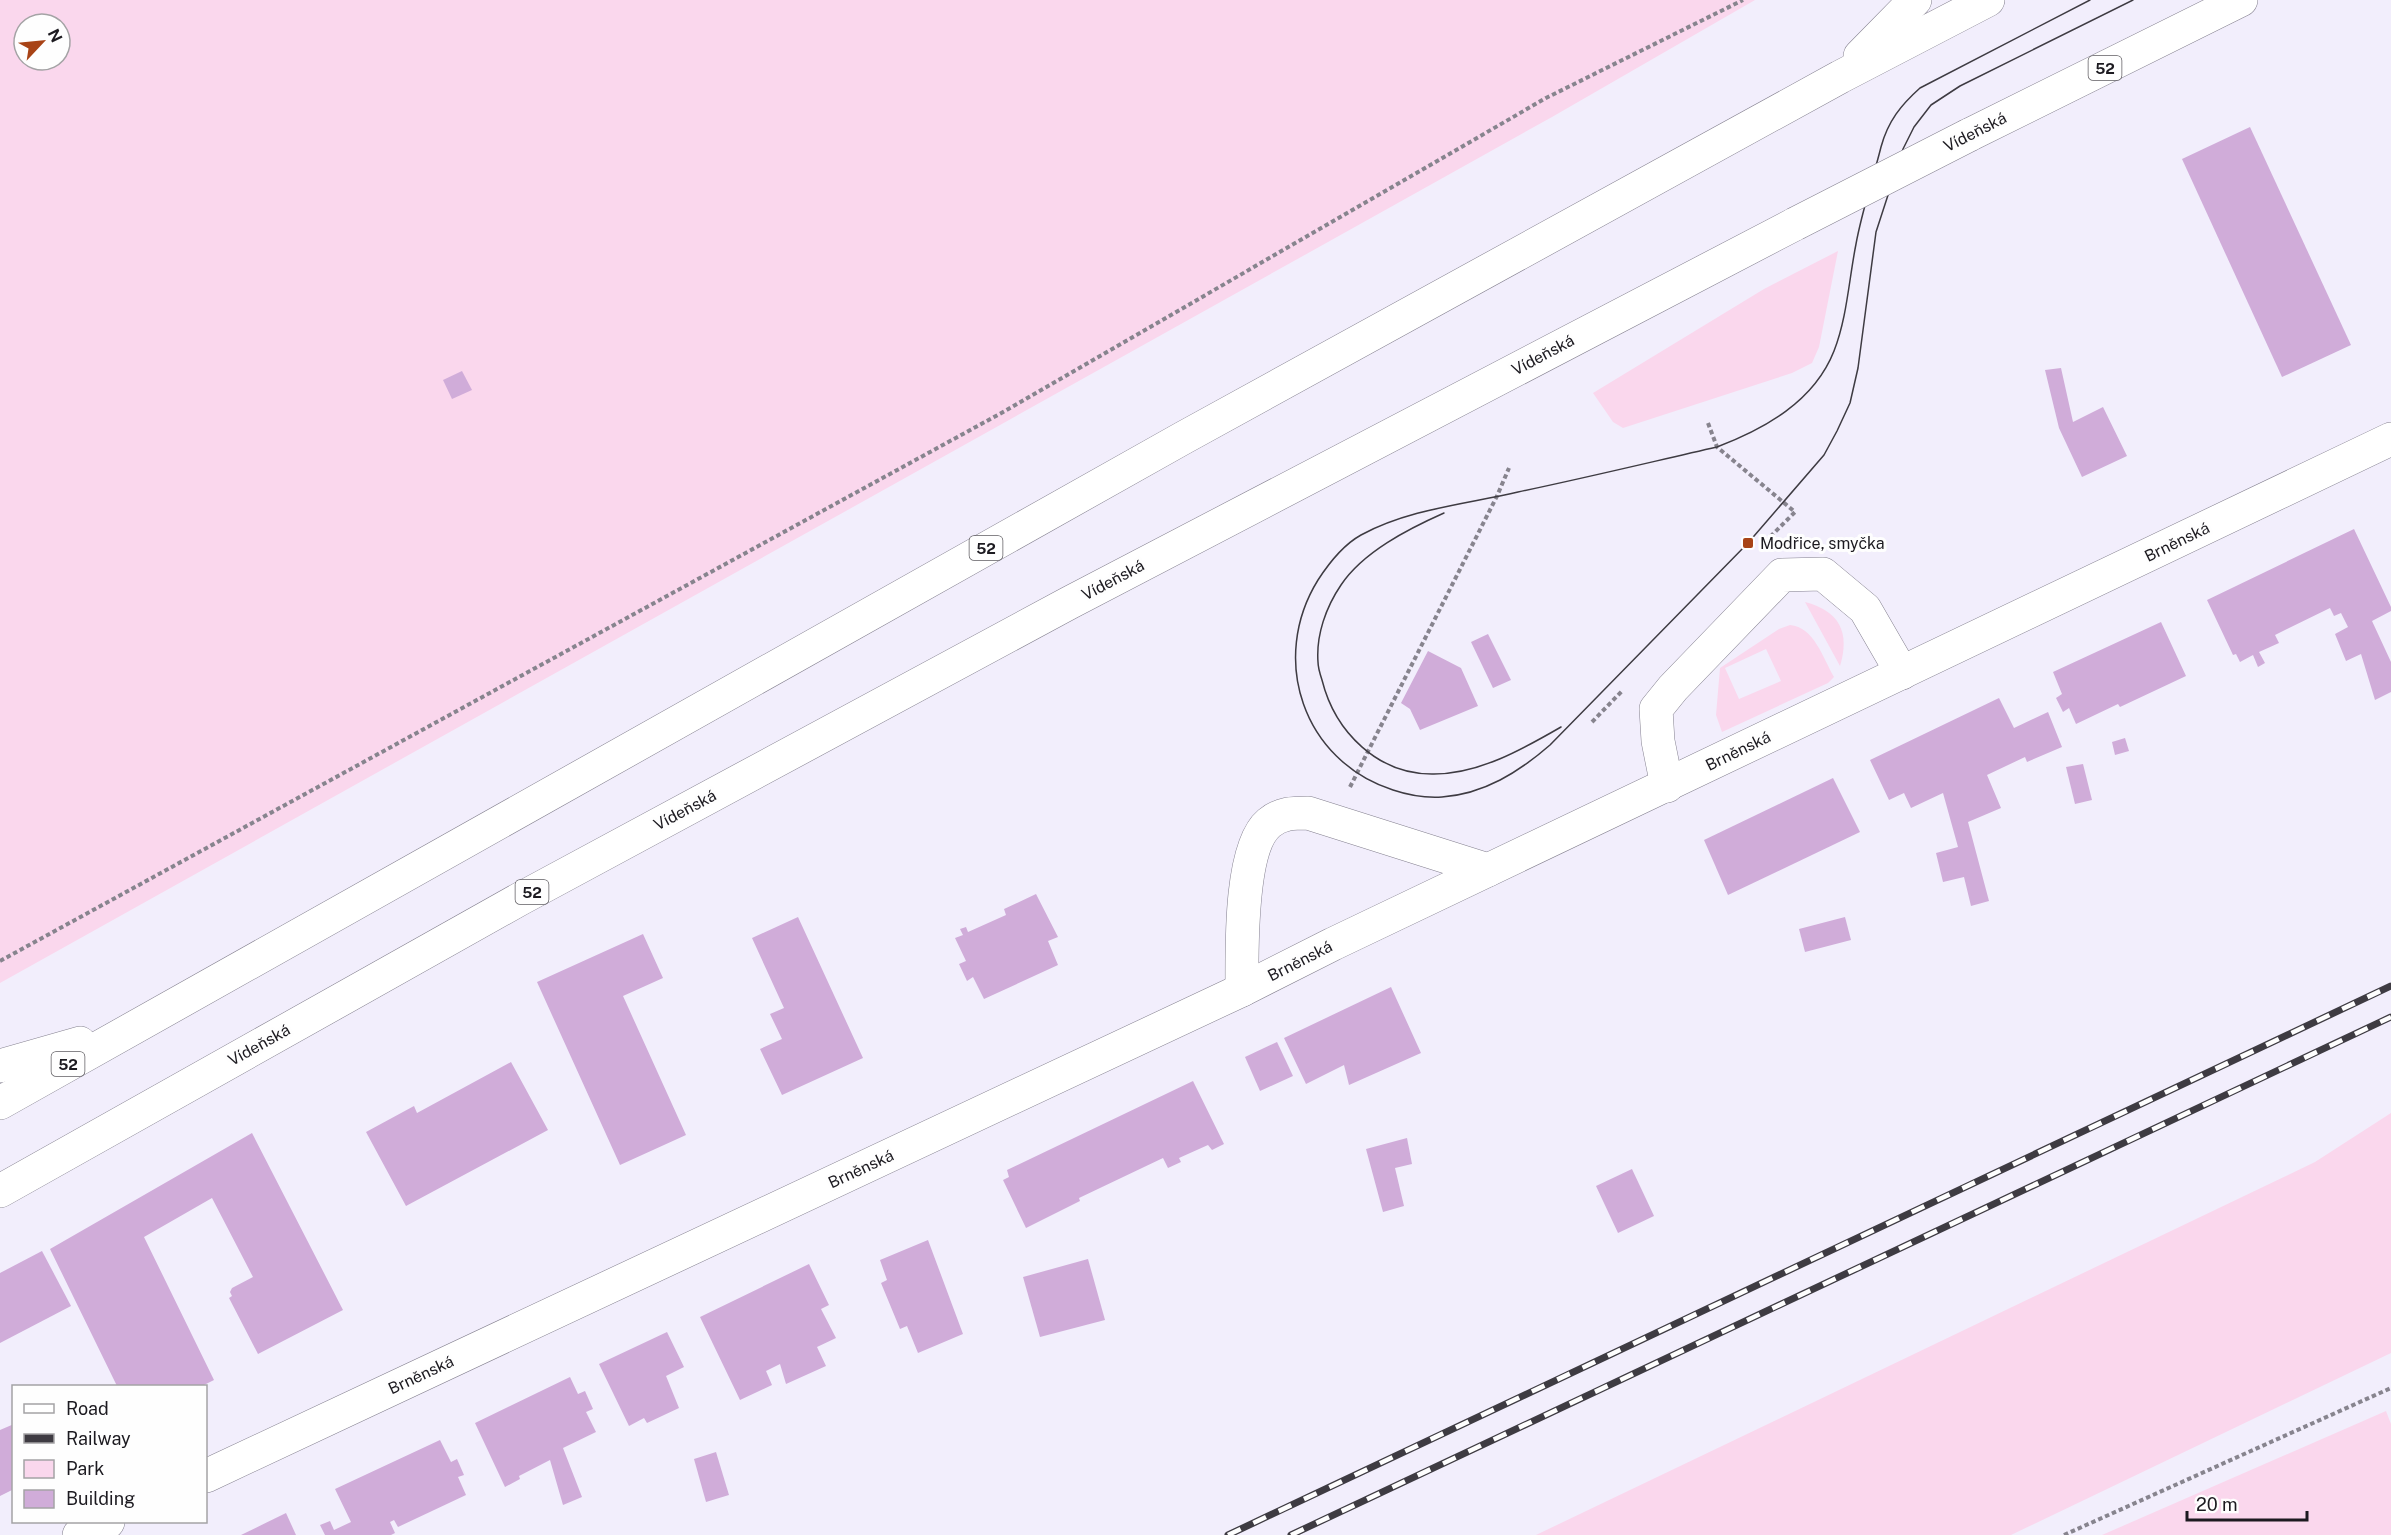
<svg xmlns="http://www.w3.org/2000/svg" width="2391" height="1535" font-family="'Public Sans',sans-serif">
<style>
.green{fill:#fad7ed;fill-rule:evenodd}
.building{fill:#d0acd9}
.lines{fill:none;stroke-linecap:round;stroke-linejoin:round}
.minor-casing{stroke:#84808f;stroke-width:34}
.highway-casing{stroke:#84808f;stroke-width:34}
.path{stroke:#87848e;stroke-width:4;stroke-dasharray:4.5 3;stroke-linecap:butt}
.minor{stroke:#fff;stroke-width:33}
.highway{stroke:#fff;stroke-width:33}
.tram{stroke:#3e3b42;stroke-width:1.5}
.rail-casing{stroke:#3e3b42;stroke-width:7}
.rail{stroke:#fefefe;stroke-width:4.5;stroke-dasharray:14;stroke-linecap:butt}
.highway-bridge-casing{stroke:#84808f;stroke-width:34;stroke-linecap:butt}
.highway-bridge{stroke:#fff;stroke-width:33}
.poi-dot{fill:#a84316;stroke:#fefefe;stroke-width:2}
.labels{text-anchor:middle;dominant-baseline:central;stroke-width:6;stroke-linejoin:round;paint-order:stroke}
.shield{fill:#fefefe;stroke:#605e63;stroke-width:1.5}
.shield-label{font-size:15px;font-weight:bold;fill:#1c1a20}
.street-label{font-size:16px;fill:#1c1a20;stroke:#fefefe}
.poi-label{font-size:16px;fill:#1c1a20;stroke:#fefefe;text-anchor:start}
</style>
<rect width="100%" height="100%" fill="#f2eefc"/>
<g class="green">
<path d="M 0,0 L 1755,0 L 1552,117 L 0,983 ZM 24,24 L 60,24 L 60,60 L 24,60 Z"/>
<path d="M 1838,251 L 1819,347 L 1812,363 L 1792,373 L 1623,428 L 1613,422 L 1593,393 L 1764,289 Z"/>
<path d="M 1805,602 C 1840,611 1850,633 1840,666 Z"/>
<path d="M 1790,625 C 1814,627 1823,658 1834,677 L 1828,683 L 1722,732 L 1716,715 L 1720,668 L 1779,629 ZM 1766,649 L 1781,681 L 1739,699 L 1725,668 Z"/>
<path d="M 2391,1113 L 2391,1353 L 2011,1535 L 1536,1535 L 2315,1162 Z"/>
<path d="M 2386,1411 L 2391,1424 L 2391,1535 L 2102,1535 Z"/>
</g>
<g class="building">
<path d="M 2250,127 L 2351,345 L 2282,377 L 2182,159 Z"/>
<path d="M 2061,368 L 2073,422 L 2103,407 L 2127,456 L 2082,477 L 2059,428 L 2045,370 Z"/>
<path d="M 462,371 L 472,390 L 452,399 L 443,380 Z"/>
<path d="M 2354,529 L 2391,607 L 2391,611 L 2372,621 L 2391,662 L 2391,692 L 2375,700 L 2361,654 L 2346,661 L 2335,634 L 2348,627 L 2341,613 L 2334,616 L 2330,608 L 2275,635 L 2279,643 L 2259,652 L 2265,663 L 2258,667 L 2253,655 L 2240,662 L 2236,654 L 2233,655 L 2207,600 Z"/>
<path d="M 2161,622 L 2186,676 L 2120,707 L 2118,704 L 2076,724 L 2069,708 L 2063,712 L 2056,698 L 2062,694 L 2053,672 Z"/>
<path d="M 1488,634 L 1511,680 L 1493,688 L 1471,642 Z"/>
<path d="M 1428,651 L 1461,668 L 1478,706 L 1420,730 L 1410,709 L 1401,703 Z"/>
<path d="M 1999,698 L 2014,728 L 2048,712 L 2062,747 L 2027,762 L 2025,757 L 1987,775 L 2001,808 L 1968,822 L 1989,901 L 1971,906 L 1964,877 L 1943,882 L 1936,853 L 1958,847 L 1943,793 L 1911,808 L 1904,793 L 1889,800 L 1870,760 Z"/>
<path d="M 2125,738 L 2129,751 L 2115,755 L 2112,742 Z"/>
<path d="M 2083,764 L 2092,800 L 2075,804 L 2066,767 Z"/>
<path d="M 1833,778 L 1860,832 L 1728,895 L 1704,840 Z"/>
<path d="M 1036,894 L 1058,937 L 1048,941 L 1058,965 L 984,999 L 973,977 L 967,981 L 959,964 L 966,961 L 955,938 L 963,935 L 960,929 L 966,927 L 968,932 L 1006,915 L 1004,909 Z"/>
<path d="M 798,917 L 863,1058 L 782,1095 L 760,1049 L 782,1039 L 770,1014 L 784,1008 L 752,938 Z"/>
<path d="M 1845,917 L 1851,940 L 1805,952 L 1799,929 Z"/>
<path d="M 643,934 L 663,978 L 623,996 L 686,1135 L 620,1165 L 537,982 Z"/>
<path d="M 1391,987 L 1421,1053 L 1349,1085 L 1344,1065 L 1306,1084 L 1284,1038 Z"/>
<path d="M 1277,1042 L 1293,1076 L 1260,1091 L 1245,1057 Z"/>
<path d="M 511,1062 L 548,1130 L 406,1206 L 366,1132 L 414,1106 L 417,1113 Z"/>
<path d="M 1193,1081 L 1224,1144 L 1212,1150 L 1208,1145 L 1179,1158 L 1181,1162 L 1168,1168 L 1163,1158 L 1079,1198 L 1080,1201 L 1026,1228 L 1003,1180 L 1009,1177 L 1007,1170 Z"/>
<path d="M 252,1133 L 343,1310 L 258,1354 L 229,1298 L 232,1296 L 230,1292 L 232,1288 L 253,1277 L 212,1198 L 144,1237 L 214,1380 L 202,1386 L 117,1386 L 50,1249 Z"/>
<path d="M 1407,1138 L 1412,1164 L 1395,1168 L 1404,1206 L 1383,1212 L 1366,1149 Z"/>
<path d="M 1632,1169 L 1654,1216 L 1618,1233 L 1596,1186 Z"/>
<path d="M 928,1240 L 963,1334 L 918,1353 L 907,1326 L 900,1329 L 881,1283 L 887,1280 L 880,1260 Z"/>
<path d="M 42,1251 L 71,1306 L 0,1343 L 0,1273 Z"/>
<path d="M 1088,1259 L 1105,1320 L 1040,1337 L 1023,1277 Z"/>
<path d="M 809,1264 L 829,1305 L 821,1309 L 836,1338 L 817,1347 L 826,1366 L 786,1384 L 780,1364 L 766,1371 L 772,1385 L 740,1400 L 700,1317 Z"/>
<path d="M 667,1332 L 684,1367 L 666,1376 L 679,1408 L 647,1423 L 644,1418 L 629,1426 L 599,1364 Z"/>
<path d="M 570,1377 L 578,1394 L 585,1391 L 593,1409 L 586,1412 L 596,1432 L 563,1448 L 582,1497 L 563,1505 L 550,1460 L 519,1476 L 520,1479 L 505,1487 L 475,1423 Z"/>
<path d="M 14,1424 L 14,1489 L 0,1496 L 0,1430 Z"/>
<path d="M 440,1440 L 451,1462 L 457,1459 L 464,1475 L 458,1477 L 466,1495 L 398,1527 L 394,1520 L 390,1522 L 395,1533 L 391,1535 L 325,1535 L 320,1525 L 330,1521 L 334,1530 L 351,1522 L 335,1489 Z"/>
<path d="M 716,1452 L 729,1495 L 706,1502 L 694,1459 Z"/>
<path d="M 286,1513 L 296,1535 L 241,1535 Z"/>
</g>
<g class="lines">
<g class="minor-casing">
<g id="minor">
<path d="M 1667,786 L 1658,741 L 1656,709 L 1673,688 L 1782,575 L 1823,574 L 1865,609 L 1902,673"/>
<path d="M 1242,990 C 1242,953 1239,848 1269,823 C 1281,813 1293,813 1308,813 L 1488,870"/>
<path d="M 206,1476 L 1242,990 L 1333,944 L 2391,439"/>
<path d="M 79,1535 L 108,1522"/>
</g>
</g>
<g class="highway-casing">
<g id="highway">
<path d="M 1860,56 L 1915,0"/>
<path d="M 1969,135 L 2241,0"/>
<path d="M 0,1066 L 80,1043"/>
<path d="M 0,1103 L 1183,438 L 1840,77 L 1988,0"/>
<path d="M 0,1191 L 520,899 L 1069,603 L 1795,224"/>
</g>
</g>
<g class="path">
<path d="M 1708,423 L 1717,447 L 1795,512 L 1767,540"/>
<path d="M 1592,722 L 1623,690"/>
<path d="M 1350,787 L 1497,496 L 1509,468"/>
<path d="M 0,961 L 1005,411 L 1546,98 L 1743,0"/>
<path d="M 2064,1535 L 2391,1388"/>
</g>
<use href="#minor" class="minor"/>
<use href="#highway" class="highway"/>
<g class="tram">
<path d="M 2090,0 L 1920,88 C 1901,105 1888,121 1881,147 C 1873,179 1862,211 1856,244 C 1849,279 1847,318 1834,351 C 1814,402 1764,429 1717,447 C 1651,462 1585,478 1518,492 C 1466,504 1409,509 1361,535 C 1343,545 1329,563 1318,580 C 1269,659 1303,761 1393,790 C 1408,795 1426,798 1442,797 C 1484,794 1519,772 1550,745 L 1748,543 L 1824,455 L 1837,431 L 1850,403 L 1858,368 L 1876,232 L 1903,149 L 1914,127 L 1931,105 L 1960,86 L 2133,0"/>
<path d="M 1444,513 C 1408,529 1363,552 1341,585 C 1326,607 1316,635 1318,662 C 1318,668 1320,674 1322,680 C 1335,732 1378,775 1434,774 C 1479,774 1523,749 1561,727"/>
</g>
<g class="rail-casing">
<g id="rail">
<path d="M 1228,1535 L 2391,986"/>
<path d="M 1291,1535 L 2391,1017"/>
</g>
</g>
<use href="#rail" class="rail"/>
<g class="highway-bridge-casing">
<path id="highway-bridge" d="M 1795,224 L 1969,135"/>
</g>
<use href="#highway-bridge" class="highway-bridge"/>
</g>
<rect class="poi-dot" x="1742" y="537" width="12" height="12" rx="3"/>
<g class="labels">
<g class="shield">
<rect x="2088.5" y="56" width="33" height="24" rx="4.5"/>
<rect x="969.5" y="536" width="33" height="24" rx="4.5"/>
<rect x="515.5" y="880" width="33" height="24" rx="4.5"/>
<rect x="51.5" y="1052" width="33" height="24" rx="4.5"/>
</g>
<g class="shield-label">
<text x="2105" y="68">52</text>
<text x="986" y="548">52</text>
<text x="532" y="892">52</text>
<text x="68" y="1064">52</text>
</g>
<g class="street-label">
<text transform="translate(1975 132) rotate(-27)">Vídeňská</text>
<text transform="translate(1543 355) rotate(-28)">Vídeňská</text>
<text transform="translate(2177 542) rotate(-26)">Brněnská</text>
<text transform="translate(1113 580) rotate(-28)">Vídeňská</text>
<text transform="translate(1738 751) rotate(-26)">Brněnská</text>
<text transform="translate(685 810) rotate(-28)">Vídeňská</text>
<text transform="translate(1300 961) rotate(-27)">Brněnská</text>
<text transform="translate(259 1045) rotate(-29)">Vídeňská</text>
<text transform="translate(861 1169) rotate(-25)">Brněnská</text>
<text transform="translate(421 1375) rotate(-25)">Brněnská</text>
</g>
<g class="poi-label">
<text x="1760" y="543">Modřice, smyčka</text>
</g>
</g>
<rect x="12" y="1385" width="195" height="138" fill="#fefefe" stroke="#a4a3a5" stroke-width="1.5"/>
<rect x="24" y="1404" width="30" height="9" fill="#ffffff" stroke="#a4a3a5" stroke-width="1.5"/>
<text x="66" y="1415" font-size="18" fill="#1c1a20">Road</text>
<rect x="24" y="1434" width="30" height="9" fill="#3e3b42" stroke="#a4a3a5" stroke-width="1.5"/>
<text x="66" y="1445" font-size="18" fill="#1c1a20">Railway</text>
<rect x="24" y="1460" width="30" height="18" fill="#fad7ed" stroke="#a4a3a5" stroke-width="1.5"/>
<text x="66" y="1475" font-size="18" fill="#1c1a20">Park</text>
<rect x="24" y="1490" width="30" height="18" fill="#d0acd9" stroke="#a4a3a5" stroke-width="1.5"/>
<text x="66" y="1505" font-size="18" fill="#1c1a20">Building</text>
<g transform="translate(42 42) rotate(64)"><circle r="28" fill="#fefefe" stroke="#a4a3a5" stroke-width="1.5"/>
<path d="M0-4.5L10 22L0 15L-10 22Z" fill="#a84316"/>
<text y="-9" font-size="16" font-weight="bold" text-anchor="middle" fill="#1c1a20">N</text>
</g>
<path d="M2187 1511v9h120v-9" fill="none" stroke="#1c1a20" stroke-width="3"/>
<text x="2196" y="1511" font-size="18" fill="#1c1a20" stroke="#fefefe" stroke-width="4.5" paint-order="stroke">20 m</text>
</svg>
